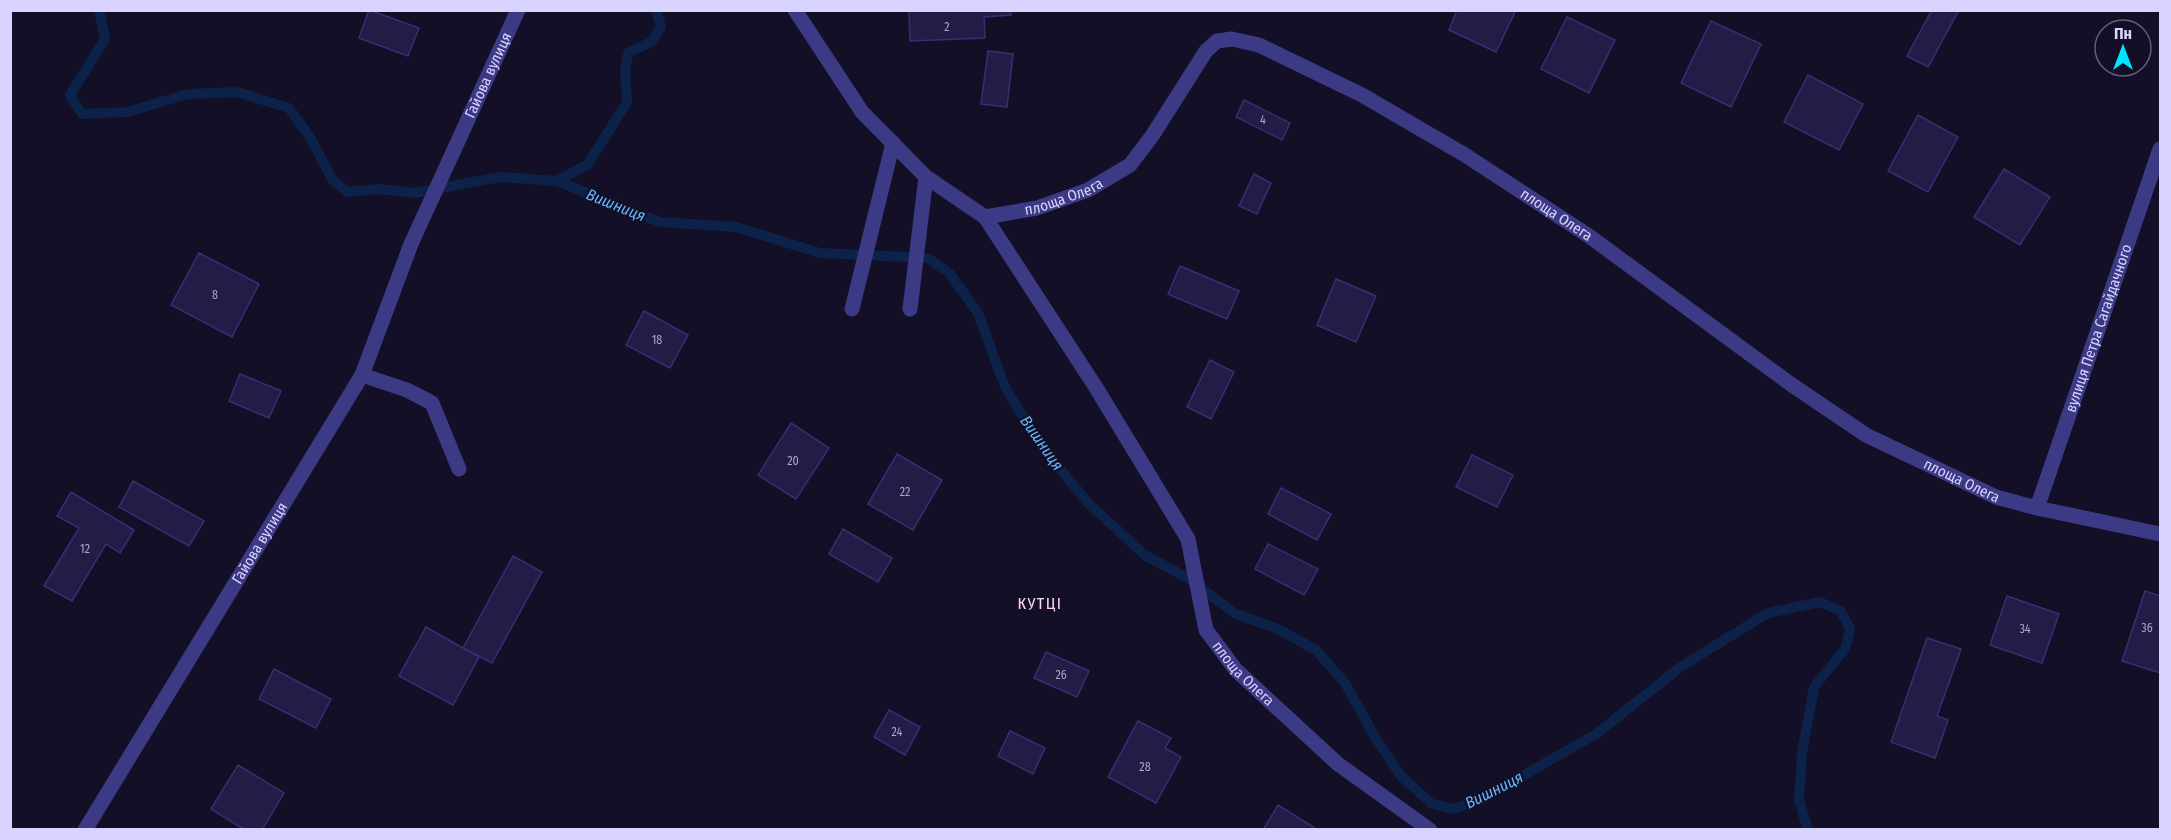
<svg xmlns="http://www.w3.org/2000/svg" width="2171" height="840" font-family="'Fira Sans Condensed',sans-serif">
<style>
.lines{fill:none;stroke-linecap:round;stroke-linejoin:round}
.stream{stroke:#0c2248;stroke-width:10}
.building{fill:#241b47;stroke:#3b2d73;stroke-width:1.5}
.service{stroke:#3d3a85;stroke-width:15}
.minor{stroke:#3d3a85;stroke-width:15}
.labels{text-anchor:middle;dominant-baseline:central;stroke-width:5;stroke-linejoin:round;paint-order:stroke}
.number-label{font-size:12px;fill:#aca6d1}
.street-label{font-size:15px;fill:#d9d4ff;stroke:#130f26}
.water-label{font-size:16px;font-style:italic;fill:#62b6ff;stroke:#130f26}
.neighbourhood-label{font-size:16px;letter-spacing:1.5px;fill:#ffd6f0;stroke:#130f26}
</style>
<rect width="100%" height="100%" fill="#130f26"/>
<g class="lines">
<g class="stream">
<path d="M 99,10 L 105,39 L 70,95 L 82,114 L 127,112 L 188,94 L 237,92 L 289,108 L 310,137 L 332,179 L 347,192 L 378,189 L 415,193 L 500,177 L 557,181 L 660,222 L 736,227 L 820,253 L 928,258 L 950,274 L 978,313 L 1005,387 L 1040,444 L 1088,503 L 1146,556 L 1188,578 L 1234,613 L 1278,629 L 1316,650 L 1345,683 L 1375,737 L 1401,776 L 1432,804 L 1453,809 L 1482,799 L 1596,734 L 1682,666 L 1768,613 L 1820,602 L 1841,611 L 1850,629 L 1845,649 L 1814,687 L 1802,753 L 1799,800 L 1808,830"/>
<path d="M 557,181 L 588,164 L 627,102 L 625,71 L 628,53 L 651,42 L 661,27 L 656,10"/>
</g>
</g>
<g class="building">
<path d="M 369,10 L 419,28 L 408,56 L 359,38 Z"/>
<path d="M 909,10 L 1011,10 L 1011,15 L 984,17 L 985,38 L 910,41 Z"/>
<path d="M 1457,10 L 1516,10 L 1496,52 L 1449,30 Z"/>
<path d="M 1932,10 L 1959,10 L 1928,67 L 1907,56 Z"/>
<path d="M 1567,17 L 1615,40 L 1589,93 L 1541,69 Z"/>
<path d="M 1711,21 L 1761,44 L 1731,107 L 1681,83 Z"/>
<path d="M 988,51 L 1013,54 L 1007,107 L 981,104 Z"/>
<path d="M 1808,75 L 1863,104 L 1839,150 L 1784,122 Z"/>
<path d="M 1244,100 L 1290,123 L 1282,140 L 1236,117 Z"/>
<path d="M 1918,115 L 1958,137 L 1928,192 L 1888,171 Z"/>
<path d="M 2004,169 L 2050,197 L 2020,245 L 1974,217 Z"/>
<path d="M 1254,174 L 1271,183 L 1257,214 L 1239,206 Z"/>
<path d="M 199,253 L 259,284 L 232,337 L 171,305 Z"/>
<path d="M 1180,266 L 1239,291 L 1227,319 L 1168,294 Z"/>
<path d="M 1336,279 L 1376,296 L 1356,342 L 1317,325 Z"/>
<path d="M 644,311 L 688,335 L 670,368 L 626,345 Z"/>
<path d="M 1210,360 L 1234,372 L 1211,419 L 1187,407 Z"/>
<path d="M 240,374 L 281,391 L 269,418 L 229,401 Z"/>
<path d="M 791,423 L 829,448 L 796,499 L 758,475 Z"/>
<path d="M 897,454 L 942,480 L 913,530 L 868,504 Z"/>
<path d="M 1472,455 L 1513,475 L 1497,507 L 1456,487 Z"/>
<path d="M 133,481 L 204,521 L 189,546 L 119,507 Z"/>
<path d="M 1281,488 L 1331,514 L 1317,540 L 1268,514 Z"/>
<path d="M 71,492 L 134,530 L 120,553 L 106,544 L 72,601 L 44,586 L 79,528 L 57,516 Z"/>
<path d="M 843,529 L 892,558 L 878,582 L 829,554 Z"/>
<path d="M 1268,544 L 1318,569 L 1304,595 L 1255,569 Z"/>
<path d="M 513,556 L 542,572 L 492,663 L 463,648 Z"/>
<path d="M 2145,591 L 2160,596 L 2160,673 L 2122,661 Z"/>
<path d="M 2007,596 L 2059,614 L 2042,663 L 1990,645 Z"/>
<path d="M 426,627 L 479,657 L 453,705 L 399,676 Z"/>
<path d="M 1927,638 L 1961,649 L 1937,716 L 1948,720 L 1935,758 L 1891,742 Z"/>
<path d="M 1046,652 L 1089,671 L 1077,697 L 1034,678 Z"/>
<path d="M 274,669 L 331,699 L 316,728 L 259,699 Z"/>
<path d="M 889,710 L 920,727 L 905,755 L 874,737 Z"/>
<path d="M 1138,721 L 1171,738 L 1165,748 L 1181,757 L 1156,803 L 1108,777 Z"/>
<path d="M 1010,731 L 1045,748 L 1033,774 L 998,756 Z"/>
<path d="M 238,765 L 284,793 L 262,830 L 245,830 L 211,809 Z"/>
<path d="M 1278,805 L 1318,830 L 1263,830 Z"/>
</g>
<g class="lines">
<g class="service">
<path d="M 852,309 L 893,143"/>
<path d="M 910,309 L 926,177"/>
<path d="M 362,375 L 407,390 L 432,403 L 459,469"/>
</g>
<g class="minor">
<path id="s1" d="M 795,10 L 862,112 L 926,177 L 985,217 L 1037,208 L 1088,190 L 1130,165 L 1152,136 L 1206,51 L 1217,41 L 1232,39 L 1259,45 L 1362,95 L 1465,155 L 1589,236 L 1792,385 L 1866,435 L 1996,497 L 2037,508 L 2160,534"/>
<path id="s2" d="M 985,217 L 1095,386 L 1188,539 L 1206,630 L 1236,670 L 1338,764 L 1430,830"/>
<path id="s3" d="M 2037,508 L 2160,149"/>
<path id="s4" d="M 85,830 L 362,375 L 411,244 L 518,10"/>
</g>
</g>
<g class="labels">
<g class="number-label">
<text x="947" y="27">2</text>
<text x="1263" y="120">4</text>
<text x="215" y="295">8</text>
<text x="657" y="340">18</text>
<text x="793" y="461">20</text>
<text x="905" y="492">22</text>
<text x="85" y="549">12</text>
<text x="2147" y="628">36</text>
<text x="2025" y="629">34</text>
<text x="1061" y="675">26</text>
<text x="897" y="732">24</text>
<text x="1145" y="767">28</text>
</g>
<g class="street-label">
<text stroke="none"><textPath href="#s4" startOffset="858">Гайова вулиця</textPath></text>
<text stroke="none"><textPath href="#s1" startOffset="366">площа Олега</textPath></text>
<text stroke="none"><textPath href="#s1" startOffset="978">площа Олега</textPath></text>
<text stroke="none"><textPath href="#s3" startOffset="190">вулиця Петра Сагайдачного</textPath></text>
<text stroke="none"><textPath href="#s1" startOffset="1464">площа Олега</textPath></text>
<text stroke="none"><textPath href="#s4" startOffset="336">Гайова вулиця</textPath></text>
<text stroke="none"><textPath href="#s2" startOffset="531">площа Олега</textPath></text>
</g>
<g class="water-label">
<text transform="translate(616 205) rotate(22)">Вишниця</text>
<text transform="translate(1042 443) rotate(55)">Вишниця</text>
<text transform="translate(1494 790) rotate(-27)">Вишниця</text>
</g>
<g class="neighbourhood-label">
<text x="1040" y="603">КУТЦІ</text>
</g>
</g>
<rect width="2171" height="840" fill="none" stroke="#d9d4ff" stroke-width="24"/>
<g transform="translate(2123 48)"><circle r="28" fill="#130f26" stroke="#625e7d" stroke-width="1.5"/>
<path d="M0-4.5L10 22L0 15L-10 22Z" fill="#00e5ff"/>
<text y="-9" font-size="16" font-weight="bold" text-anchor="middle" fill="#d9d4ff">Пн</text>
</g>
</svg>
